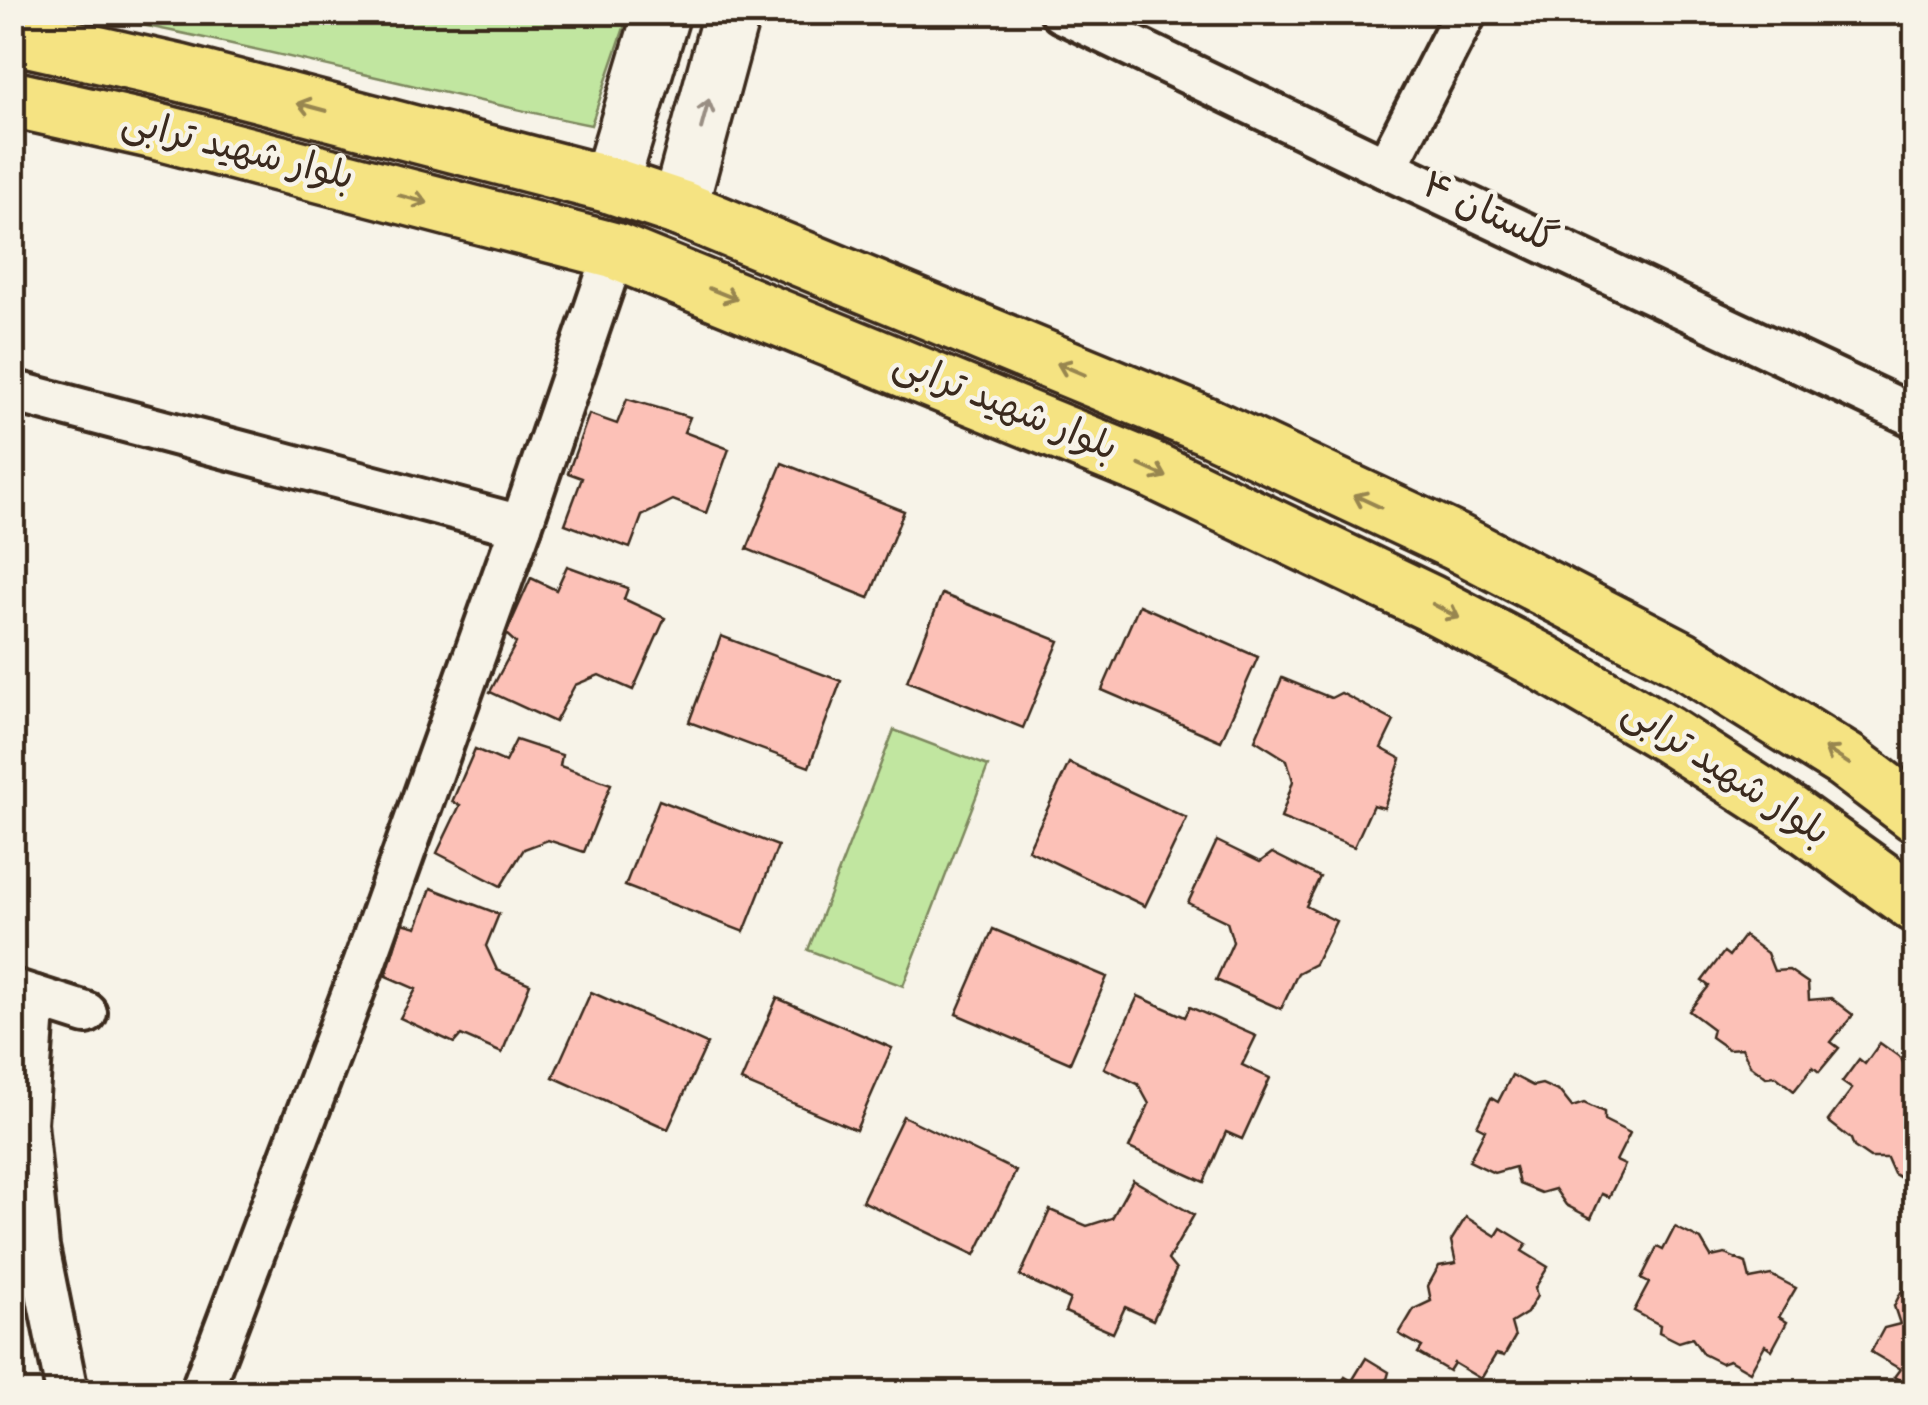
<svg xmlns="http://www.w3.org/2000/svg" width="1928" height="1405" font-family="Dekko,'Playpen Sans Arabic',sans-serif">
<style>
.green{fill:#c1e6a0;stroke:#7e885f;stroke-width:2.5}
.building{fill:#fcc1b7;stroke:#3b2a1e;stroke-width:2.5}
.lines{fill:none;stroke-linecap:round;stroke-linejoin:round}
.minor-casing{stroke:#3b2a1e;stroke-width:48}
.secondary-casing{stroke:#3b2a1e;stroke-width:62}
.primary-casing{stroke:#3b2a1e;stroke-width:62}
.minor{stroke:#f7f3e8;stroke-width:40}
.secondary{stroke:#f7f3e8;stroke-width:55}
.primary{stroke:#f5e382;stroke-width:55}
.oneway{stroke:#988650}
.oneway2{stroke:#998e83}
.labels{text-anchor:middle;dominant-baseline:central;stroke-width:9;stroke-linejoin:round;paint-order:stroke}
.street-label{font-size:38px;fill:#3b2a1e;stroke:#f7f3e8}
</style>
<rect width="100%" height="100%" fill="#f7f3e8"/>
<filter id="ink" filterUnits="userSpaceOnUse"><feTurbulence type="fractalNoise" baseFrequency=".01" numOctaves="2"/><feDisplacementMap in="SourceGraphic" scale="20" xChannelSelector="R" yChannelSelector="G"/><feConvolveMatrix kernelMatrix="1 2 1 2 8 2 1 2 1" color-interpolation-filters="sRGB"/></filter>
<g filter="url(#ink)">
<g class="green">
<path d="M 79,13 L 629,12 L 629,13 L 591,125 C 420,90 251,44 79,13 Z"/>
<path d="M 894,730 L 988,766 L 903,986 L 808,950 Z"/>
</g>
<g class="building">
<path d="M 627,399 L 690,417 L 684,432 L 729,449 L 706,513 L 673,500 L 642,516 L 630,548 L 565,524 L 582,478 L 568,473 L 589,414 L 617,424 Z"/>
<path d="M 782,463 L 904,511 L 869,598 L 747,549 Z"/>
<path d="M 567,566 L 628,588 L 624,599 L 665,618 L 633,690 L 599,675 L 575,685 L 555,722 L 490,692 L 516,643 L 506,634 L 531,578 L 556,590 Z"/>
<path d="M 942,594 L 1059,641 L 1023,728 L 907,681 Z"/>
<path d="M 1139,605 L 1258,657 L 1221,741 L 1102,690 Z"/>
<path d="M 721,636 L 841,681 L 809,767 L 689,722 Z"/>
<path d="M 1282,678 L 1331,698 L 1341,693 L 1394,721 L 1381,748 L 1401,759 L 1384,808 L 1373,805 L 1354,847 L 1281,818 L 1293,781 L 1287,760 L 1255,740 Z"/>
<path d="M 516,740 L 562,755 L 560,766 L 611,784 L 584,852 L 548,840 L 524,849 L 501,886 L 437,853 L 460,805 L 452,802 L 475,749 L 505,762 Z"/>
<path d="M 1069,763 L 1187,818 L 1145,906 L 1028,850 Z"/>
<path d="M 659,800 L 778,846 L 744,932 L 625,886 Z"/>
<path d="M 1217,841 L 1260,862 L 1272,853 L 1320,877 L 1306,906 L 1336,921 L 1315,964 L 1298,973 L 1281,1009 L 1216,980 L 1233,942 L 1227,922 L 1188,903 Z"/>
<path d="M 431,888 L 499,914 L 486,946 L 497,970 L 530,984 L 502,1053 L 461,1035 L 454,1043 L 400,1018 L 416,989 L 386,976 L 402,923 L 417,927 Z"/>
<path d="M 993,929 L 1107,977 L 1070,1063 L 956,1014 Z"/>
<path d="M 1744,936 L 1767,953 L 1774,971 L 1789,970 L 1808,983 L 1809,1000 L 1831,998 L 1853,1015 L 1831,1042 L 1839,1048 L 1819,1072 L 1813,1067 L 1794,1091 L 1775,1076 L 1766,1077 L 1750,1065 L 1742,1048 L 1728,1049 L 1711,1037 L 1713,1029 L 1689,1011 L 1709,986 L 1702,981 L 1724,952 L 1729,956 Z"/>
<path d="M 591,992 L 707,1044 L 668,1129 L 553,1077 Z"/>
<path d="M 1138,996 L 1185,1017 L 1190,1007 L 1256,1036 L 1242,1065 L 1270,1078 L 1242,1139 L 1226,1132 L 1204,1182 L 1129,1148 L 1149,1104 L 1138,1084 L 1104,1068 Z"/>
<path d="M 777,998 L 892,1048 L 856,1130 L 741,1081 Z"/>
<path d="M 1880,1043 L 1901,1058 L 1911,1079 L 1916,1078 L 1916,1182 L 1909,1183 L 1894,1174 L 1887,1158 L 1870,1158 L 1854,1147 L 1851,1139 L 1828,1121 L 1852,1089 L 1842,1082 L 1859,1059 L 1865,1064 Z"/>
<path d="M 1512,1075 L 1533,1086 L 1542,1084 L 1560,1092 L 1572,1107 L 1584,1103 L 1604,1112 L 1604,1120 L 1630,1133 L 1616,1161 L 1625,1165 L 1609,1197 L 1602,1194 L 1591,1218 L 1566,1205 L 1555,1189 L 1541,1193 L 1519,1184 L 1515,1167 L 1494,1173 L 1469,1161 L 1485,1130 L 1477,1126 L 1491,1098 L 1498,1102 Z"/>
<path d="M 903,1116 L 1016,1171 L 975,1255 L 862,1201 Z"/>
<path d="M 1133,1180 L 1194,1215 L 1168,1260 L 1176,1270 L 1153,1320 L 1125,1307 L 1113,1333 L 1065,1312 L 1070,1299 L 1020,1276 L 1050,1210 L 1087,1226 L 1112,1218 Z"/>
<path d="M 1466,1217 L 1496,1236 L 1501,1228 L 1527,1244 L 1522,1251 L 1548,1267 L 1535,1288 L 1537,1296 L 1527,1313 L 1511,1323 L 1515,1337 L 1504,1356 L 1496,1354 L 1481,1379 L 1454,1363 L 1449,1371 L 1418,1353 L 1422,1347 L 1399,1334 L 1414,1309 L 1431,1301 L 1428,1286 L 1439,1266 L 1456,1263 L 1451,1241 Z"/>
<path d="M 1675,1227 L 1701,1240 L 1711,1257 L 1725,1254 L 1746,1263 L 1750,1279 L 1771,1275 L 1796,1288 L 1779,1317 L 1787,1322 L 1772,1350 L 1765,1345 L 1750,1372 L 1729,1360 L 1721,1363 L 1703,1354 L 1692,1338 L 1679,1342 L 1659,1332 L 1660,1325 L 1634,1311 L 1649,1283 L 1641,1279 L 1657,1247 L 1663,1250 Z"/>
<path d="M 1916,1285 L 1916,1388 L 1894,1377 L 1900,1369 L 1871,1352 L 1884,1328 L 1900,1324 L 1894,1306 L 1901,1292 Z"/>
<path d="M 1366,1358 L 1389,1372 L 1386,1383 L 1399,1391 L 1412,1386 L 1422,1392 L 1335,1392 L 1345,1377 L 1352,1381 Z"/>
</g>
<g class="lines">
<g class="minor-casing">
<g id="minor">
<path d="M 1061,12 L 1386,168 L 1916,417"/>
<path d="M 1386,168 L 1466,12"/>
<path d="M 12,391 L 521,526"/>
<path d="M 14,990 L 86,1013"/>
<path d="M 35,997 L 26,1123 L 38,1247 L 67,1392"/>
<path d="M 201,1392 L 364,964 L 521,526 L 615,251"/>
</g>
</g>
<g class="secondary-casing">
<g id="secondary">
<path d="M 610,185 L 662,12"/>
<path d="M 679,208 L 732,12"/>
</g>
</g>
<g class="primary-casing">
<g id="primary">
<path d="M 12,35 L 180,73 L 610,185 L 679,208 L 1205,425 L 1456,542 L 1682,659 L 1846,761 L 1916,814"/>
<path d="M 12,99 L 155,131 L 615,251 L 1150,469 L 1430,603 L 1539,660 L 1666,734 L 1787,812 L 1916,905"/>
</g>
</g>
<use href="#minor" class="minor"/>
<use href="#secondary" class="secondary"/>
<use href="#primary" class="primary"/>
</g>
<defs><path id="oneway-shaft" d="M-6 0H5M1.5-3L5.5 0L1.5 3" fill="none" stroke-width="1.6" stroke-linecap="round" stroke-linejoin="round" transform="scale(2.5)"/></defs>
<g class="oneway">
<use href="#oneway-shaft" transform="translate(312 107) rotate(-165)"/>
<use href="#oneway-shaft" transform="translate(413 199) rotate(15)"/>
<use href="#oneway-shaft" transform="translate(723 294) rotate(22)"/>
<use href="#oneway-shaft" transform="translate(1071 369) rotate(-157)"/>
<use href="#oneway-shaft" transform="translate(1153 471) rotate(24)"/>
<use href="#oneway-shaft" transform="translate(1367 501) rotate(-155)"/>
<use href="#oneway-shaft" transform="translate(1446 611) rotate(28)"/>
<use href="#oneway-shaft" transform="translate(1837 756) rotate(-147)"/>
</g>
<use class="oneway2" href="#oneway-shaft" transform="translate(705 114) rotate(-75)"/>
</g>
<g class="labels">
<g class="street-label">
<text transform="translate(237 153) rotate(14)">بلوار شهید ترابی</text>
<text transform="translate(1488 216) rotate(25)">گلستان ۴</text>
<text transform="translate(1004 409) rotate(22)">بلوار شهید ترابی</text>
<text transform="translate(1724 775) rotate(33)">بلوار شهید ترابی</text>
</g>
</g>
<rect width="1928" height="1405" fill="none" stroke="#f7f3e8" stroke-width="50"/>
<rect x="25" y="25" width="1878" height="1355" fill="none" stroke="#3b2a1e" stroke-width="4" filter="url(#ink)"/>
</svg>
